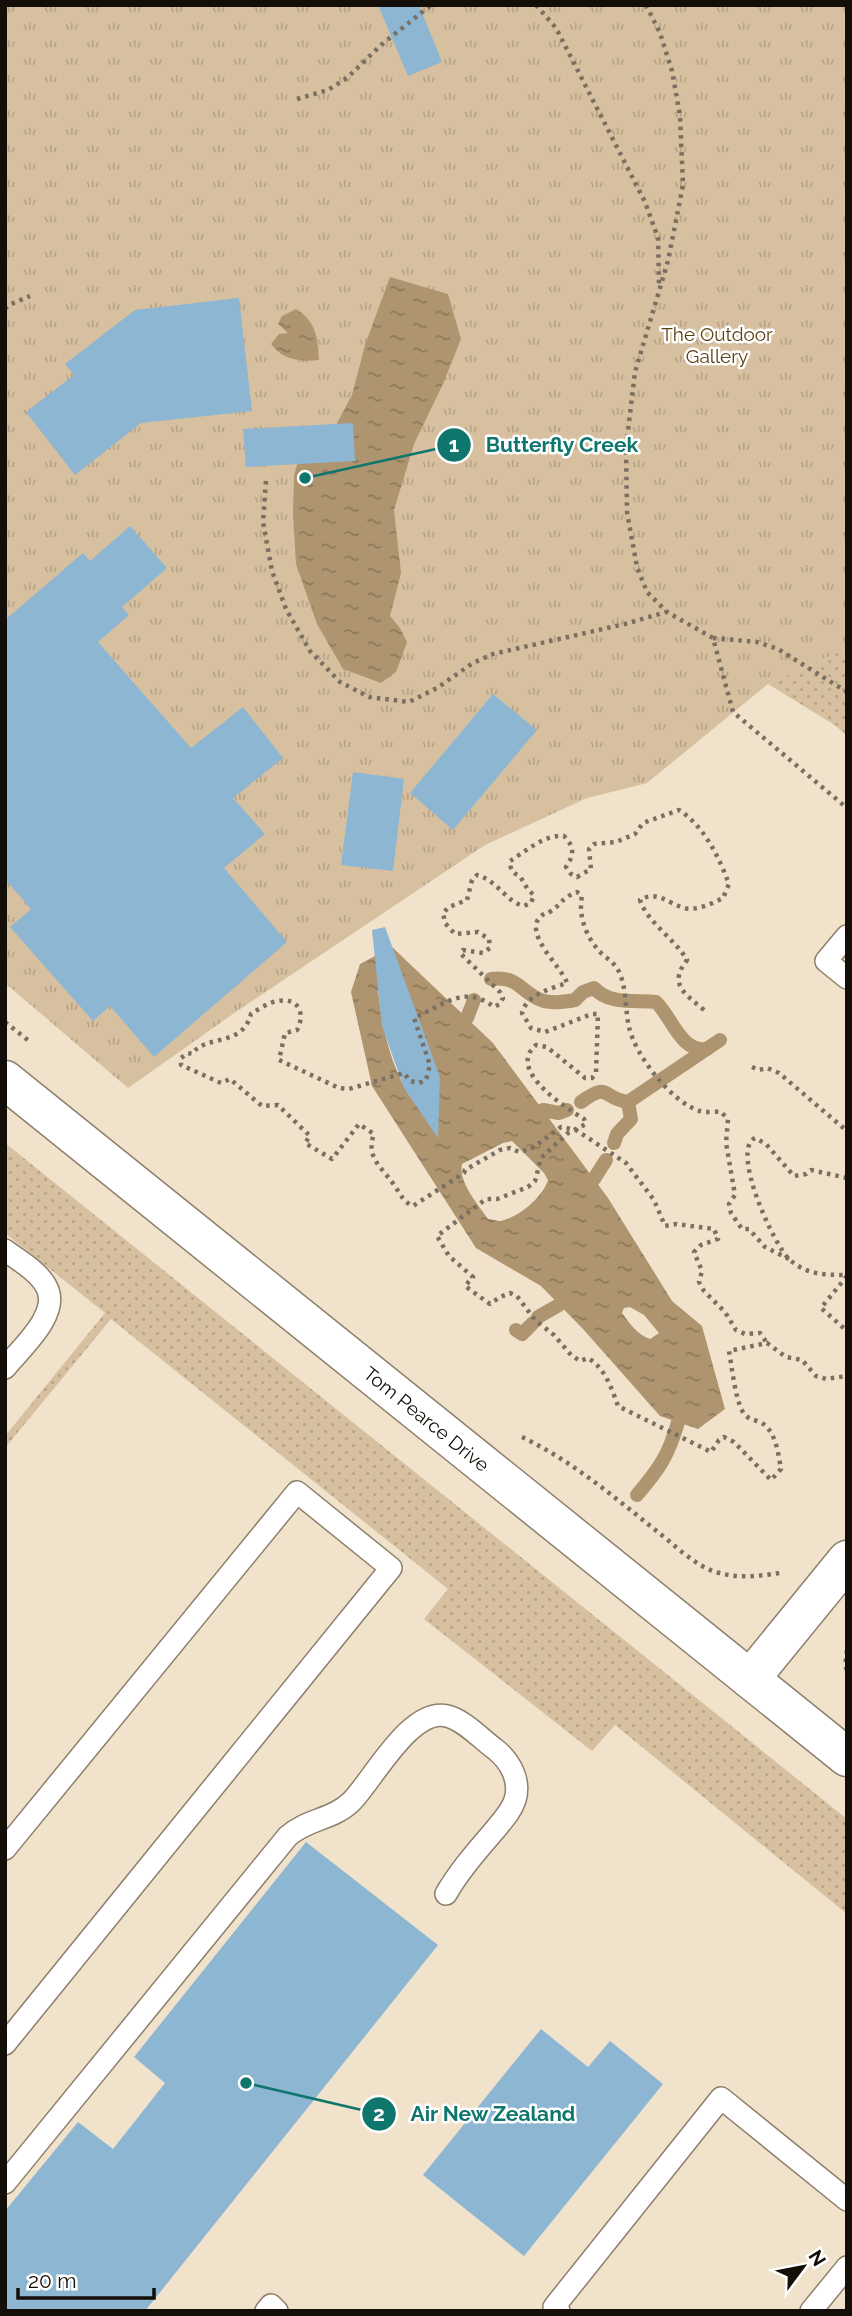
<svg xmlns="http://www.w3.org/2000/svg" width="852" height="2316" font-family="Raleway,sans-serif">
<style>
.grass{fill:url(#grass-dots)}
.park{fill:url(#park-tufts)}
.water{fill:url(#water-ripples);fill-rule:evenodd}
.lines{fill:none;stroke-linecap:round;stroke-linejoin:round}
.stream{stroke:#af956f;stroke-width:14}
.building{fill:#8db6d3}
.service-casing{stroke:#8d7f6b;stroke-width:24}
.minor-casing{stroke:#8d7f6b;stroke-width:41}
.primary-casing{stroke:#8d7f6b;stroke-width:41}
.path{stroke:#7a7062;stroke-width:4.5;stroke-dasharray:3.5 5;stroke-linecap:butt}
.service{stroke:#fff;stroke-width:21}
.minor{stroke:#fff;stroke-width:38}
.primary{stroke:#fff;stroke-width:38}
.labels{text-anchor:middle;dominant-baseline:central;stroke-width:5;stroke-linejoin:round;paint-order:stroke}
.park-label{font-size:19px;fill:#5a3f0f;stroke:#fff}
.street-label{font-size:19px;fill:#130e07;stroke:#fff}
.leader{fill:none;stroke:#0f766e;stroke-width:2.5}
.callout-dot{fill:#0f766e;stroke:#fff;stroke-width:2.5}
.mark-label{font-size:21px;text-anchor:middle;font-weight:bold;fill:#fff}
.callout-label{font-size:21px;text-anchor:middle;font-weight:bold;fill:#0f766e;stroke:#fff;stroke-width:5;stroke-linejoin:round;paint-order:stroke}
</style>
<defs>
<pattern id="grass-dots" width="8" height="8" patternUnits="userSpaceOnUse" patternTransform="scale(1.75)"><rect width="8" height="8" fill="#d7c09f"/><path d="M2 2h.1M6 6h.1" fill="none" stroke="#b8a487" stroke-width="1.8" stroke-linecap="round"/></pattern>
<pattern id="park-tufts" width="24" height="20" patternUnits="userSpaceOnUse" patternTransform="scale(1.75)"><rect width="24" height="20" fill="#d7c09f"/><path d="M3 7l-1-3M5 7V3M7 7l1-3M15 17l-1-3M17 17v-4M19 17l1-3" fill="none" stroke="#b8a487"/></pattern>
<pattern id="water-ripples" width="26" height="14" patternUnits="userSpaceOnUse" patternTransform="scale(1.75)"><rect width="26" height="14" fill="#af956f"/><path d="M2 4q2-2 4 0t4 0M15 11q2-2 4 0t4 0" fill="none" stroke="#8d7859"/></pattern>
</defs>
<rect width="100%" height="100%" fill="#f1e2cc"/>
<g class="grass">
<path d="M 847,648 L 847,735 L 833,724 L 768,684 Z"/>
<path d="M 5,1143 L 847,1819 L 847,1914 L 615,1725 L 592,1751 L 424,1619 L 448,1589 L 111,1319 L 5,1448 L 5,1436 L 105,1313 L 5,1233 Z"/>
</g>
<path class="park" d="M 5,5 L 847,5 L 847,648 L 768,684 L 647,783 L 587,798 L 485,845 L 240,1009 L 128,1088 L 5,983 Z"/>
<g class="water">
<path d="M 390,277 L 448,294 L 461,339 L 443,384 L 414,444 L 394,510 L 401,573 L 390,616 L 400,628 L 407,642 L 396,672 L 381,683 L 343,669 L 317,624 L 296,564 L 293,514 L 294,476 L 302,446 L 336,425 L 352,395 L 365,345 Z"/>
<path d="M 296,309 C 316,321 318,338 319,360 C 300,362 283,360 271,344 L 279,334 L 288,333 L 278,324 L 282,316 Z"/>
<path d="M 392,947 L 493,1043 L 608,1198 L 672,1301 L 702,1326 L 725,1409 L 698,1429 L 660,1416 L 583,1329 L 541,1286 L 476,1248 L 372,1086 L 351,992 L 360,964 ZM 399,980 L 413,1101 C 391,1069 382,1028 378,990 ZM 512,1141 L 544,1173 L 548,1180 C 543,1197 518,1218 500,1221 C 499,1221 489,1219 488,1219 C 478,1204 458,1182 462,1164 L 503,1143 ZM 630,1307 L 644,1315 L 659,1333 L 650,1339 C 637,1334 630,1324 622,1313 L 624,1308 Z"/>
</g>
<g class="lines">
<g class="stream">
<path d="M 491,979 C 518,975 520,992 541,1000 C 551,1004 564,1002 575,1000 L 583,992 L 594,988 C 609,1005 635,1000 656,1002 C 672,1017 680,1052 707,1049"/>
<path d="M 467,1018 L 474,1000"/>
<path d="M 581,1102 C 610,1081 601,1098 628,1102"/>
<path d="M 543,1110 L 559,1113 L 567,1110"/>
<path d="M 614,1143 L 617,1134 L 631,1119 L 628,1102 L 720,1040"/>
<path d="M 594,1179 L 606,1160"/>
<path d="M 538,1317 L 559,1305"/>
<path d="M 516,1330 L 522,1334 L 533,1323"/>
<path d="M 637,1495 C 659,1469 669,1455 678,1422"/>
</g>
</g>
<g class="building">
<path d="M 378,5 L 419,5 L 442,62 L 408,76 Z"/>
<path d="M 239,298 L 252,411 L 141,423 L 75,475 L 26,412 L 74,375 L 65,364 L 135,310 Z"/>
<path d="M 353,423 L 355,461 L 246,467 L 243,429 Z"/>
<path d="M 130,526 L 167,568 L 122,607 L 129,615 L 98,642 L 191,748 L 243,707 L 283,758 L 233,798 L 265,834 L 224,868 L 287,942 L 154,1057 L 110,1006 L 93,1021 L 10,927 L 31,909 L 5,879 L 5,620 L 83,553 L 90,561 Z"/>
<path d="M 493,694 L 537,730 L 453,830 L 410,793 Z"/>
<path d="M 353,772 L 404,779 L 393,871 L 341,865 Z"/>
<path d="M 385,927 L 440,1077 L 438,1138 L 404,1088 L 382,1026 L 372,930 Z"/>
<path d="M 306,1842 L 438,1945 L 145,2311 L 5,2311 L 5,2211 L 78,2122 L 113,2149 L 165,2083 L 134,2057 Z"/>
<path d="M 541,2029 L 588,2067 L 610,2041 L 663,2084 L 524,2256 L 423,2175 Z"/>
</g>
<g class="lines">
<g class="service-casing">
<g id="service">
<path d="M 847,936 L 826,961 L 847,978"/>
<path d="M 5,1250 C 18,1260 38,1271 46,1286 C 62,1313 21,1348 5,1368"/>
<path d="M 5,1849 L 297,1492 L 391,1568 L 5,2044"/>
<path d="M 5,2183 L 288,1836 C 309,1818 333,1820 352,1801 C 374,1778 411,1707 447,1716 C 464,1720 481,1739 495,1749 C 510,1761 521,1780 515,1800 C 511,1812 502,1821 494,1831 C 477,1851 459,1871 446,1894"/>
<path d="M 266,2311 L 271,2305 L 277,2311"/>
<path d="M 559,2311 L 554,2307 L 721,2098 L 847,2200"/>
<path d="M 811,2311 L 847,2267"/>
</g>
</g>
<g class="minor-casing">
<path id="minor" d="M 750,1679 L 847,1560"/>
</g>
<g class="primary-casing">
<g id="primary">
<path id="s1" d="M 5,1080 L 847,1757"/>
</g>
</g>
<g class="path">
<path d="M 536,5 L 556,28 L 645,202 L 658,238 L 659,284"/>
<path d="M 646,5 L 660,33 L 672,71 L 680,116 L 683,185 L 668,261 L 635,372 L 626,447 L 627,512 L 637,567 L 647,592 L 667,612 L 713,638 L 733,712 L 847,808"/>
<path d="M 297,99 L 328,90 L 347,78 L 381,45 L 431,5"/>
<path d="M 5,309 L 9,305 L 30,296"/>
<path d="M 266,481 L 263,522 L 272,571 L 286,609 L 310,651 L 340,682 L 369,697 L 409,702 L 437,688 L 473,663 L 493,654 L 625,624 L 666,612"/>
<path d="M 713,638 L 757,642 L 778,649 L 847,692"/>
<path d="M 704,1010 C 687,995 667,985 687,960 C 675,939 647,922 640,900 C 656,890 668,903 684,908 C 697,911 711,904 723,898 L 729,884 C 719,857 704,826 679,810 L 643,823 L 635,834 L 616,842 L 594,844 L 589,849 L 591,869 L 577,877 L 571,874 L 566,867 C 575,854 574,846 564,836 C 545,834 526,851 510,861 C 510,869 512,873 520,876 L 528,890 L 534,895 L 531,903 L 524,906 C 506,902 497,880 477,875 L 472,880 L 467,900 L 449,907 L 443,913 L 445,923 L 455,934 L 478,932 L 489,939 L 490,948 L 483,953 L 463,950 L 461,954 L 500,992 L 503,998 L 500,1004 L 494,1007 C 465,984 443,1005 414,1018 L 430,1065 L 426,1080 L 419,1083 L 410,1081 L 404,1073 L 349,1089 L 339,1088 L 279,1060 L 285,1033 L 297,1030 C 306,1013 298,997 278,1001 C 269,1002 259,1009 251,1014 C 242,1048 205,1034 192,1054 L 188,1053 L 181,1058 L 181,1065 L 221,1083 L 230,1079 L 262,1106 L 278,1105 L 310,1136 L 305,1143 L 332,1159 L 359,1124 L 374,1134 C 365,1158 383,1168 394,1185 C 400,1193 403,1202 413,1206 L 464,1173 L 465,1170 L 500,1150 L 510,1148 L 519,1152 L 531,1149 L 561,1127 L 576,1130 L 626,1163 L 654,1200 L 665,1226 L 676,1224 L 714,1229 L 718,1239 L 701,1245 L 694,1252 L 702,1271 L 699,1282 L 704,1291 L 725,1312 L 736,1330 L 745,1334 L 760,1333 L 767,1343"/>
<path d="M 5,1022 L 29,1041"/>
<path d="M 752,1067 L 759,1070 L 767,1068 L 779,1073 L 847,1131"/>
<path d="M 847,1178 L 811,1170 L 806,1174 L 794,1176 L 766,1144 L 755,1138 C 730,1150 774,1246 790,1260 C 807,1275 826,1275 847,1275"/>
<path d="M 789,1259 L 765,1247 L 749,1229 L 742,1229 L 731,1213 L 729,1204 L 735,1195 L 726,1143 L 728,1119 L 721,1112 C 715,1111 706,1113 700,1111 C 672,1103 635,1055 629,1027 C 625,1010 627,991 620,974 C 616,963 607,959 599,951 C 586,936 578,916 582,896 L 577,892 C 561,898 562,904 551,911 C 543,917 548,910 541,916 C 522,933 562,967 567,983 C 550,989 527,994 522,1013 L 531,1028 L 545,1032 L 592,1014 L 598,1014 L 596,1073 L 592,1078 L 585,1078 L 547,1047 L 536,1045 C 506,1070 565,1107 584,1119 L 586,1124 L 568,1133 L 541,1158 L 535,1181 L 528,1187 L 497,1199 L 486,1199 L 437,1236 L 449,1256 L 473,1277 L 465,1286 L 490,1304 L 500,1297 L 510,1293 L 517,1296 L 535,1320 L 554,1335 L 571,1355 L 580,1361 L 588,1358 C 605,1368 612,1389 618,1406 L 711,1452 L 719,1440 L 724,1437 L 734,1442 L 771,1480 L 781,1469 C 778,1453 776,1432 762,1423 C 754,1419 748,1420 743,1412 C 735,1399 732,1367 729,1351 L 767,1343 L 786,1357 L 802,1360 L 816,1376 L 826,1379 L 847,1376"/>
<path d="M 847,1276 L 821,1308 L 847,1331"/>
<path d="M 522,1437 C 570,1460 612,1495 654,1529 C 673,1543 693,1565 716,1572 C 737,1579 759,1576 780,1573"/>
<path d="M 847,1650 L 845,1666 L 847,1670"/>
</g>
<use href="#service" class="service"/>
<use href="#minor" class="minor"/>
<use href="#primary" class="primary"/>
</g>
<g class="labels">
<g class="park-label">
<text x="717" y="334">The Outdoor<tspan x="717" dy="22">Gallery</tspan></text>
</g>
<g class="street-label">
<text stroke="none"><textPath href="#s1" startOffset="541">Tom Pearce Drive</textPath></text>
</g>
</g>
<path class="leader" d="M305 478L454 445M246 2083L379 2114"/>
<g class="callout-dot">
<circle cx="305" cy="478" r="7"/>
<circle cx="246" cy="2083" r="7"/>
<circle cx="454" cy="445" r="18"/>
<circle cx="379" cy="2114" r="18"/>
</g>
<g class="mark-label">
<text x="454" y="452">1</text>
<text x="379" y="2121">2</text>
</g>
<g class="callout-label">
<text x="562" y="452">Butterfly Creek</text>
<text x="493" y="2121">Air New Zealand</text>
</g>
<rect width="852" height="2316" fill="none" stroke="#130e07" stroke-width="14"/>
<g transform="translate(803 2267) rotate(58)" stroke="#ffffff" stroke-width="5" paint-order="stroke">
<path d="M0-5L12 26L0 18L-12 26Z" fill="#130e07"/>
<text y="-10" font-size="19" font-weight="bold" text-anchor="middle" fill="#130e07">N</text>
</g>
<path d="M18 2288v10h136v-10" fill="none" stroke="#130e07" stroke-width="3.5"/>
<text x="28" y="2288" font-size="21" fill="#130e07" stroke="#ffffff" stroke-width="5" paint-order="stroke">20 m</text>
</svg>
